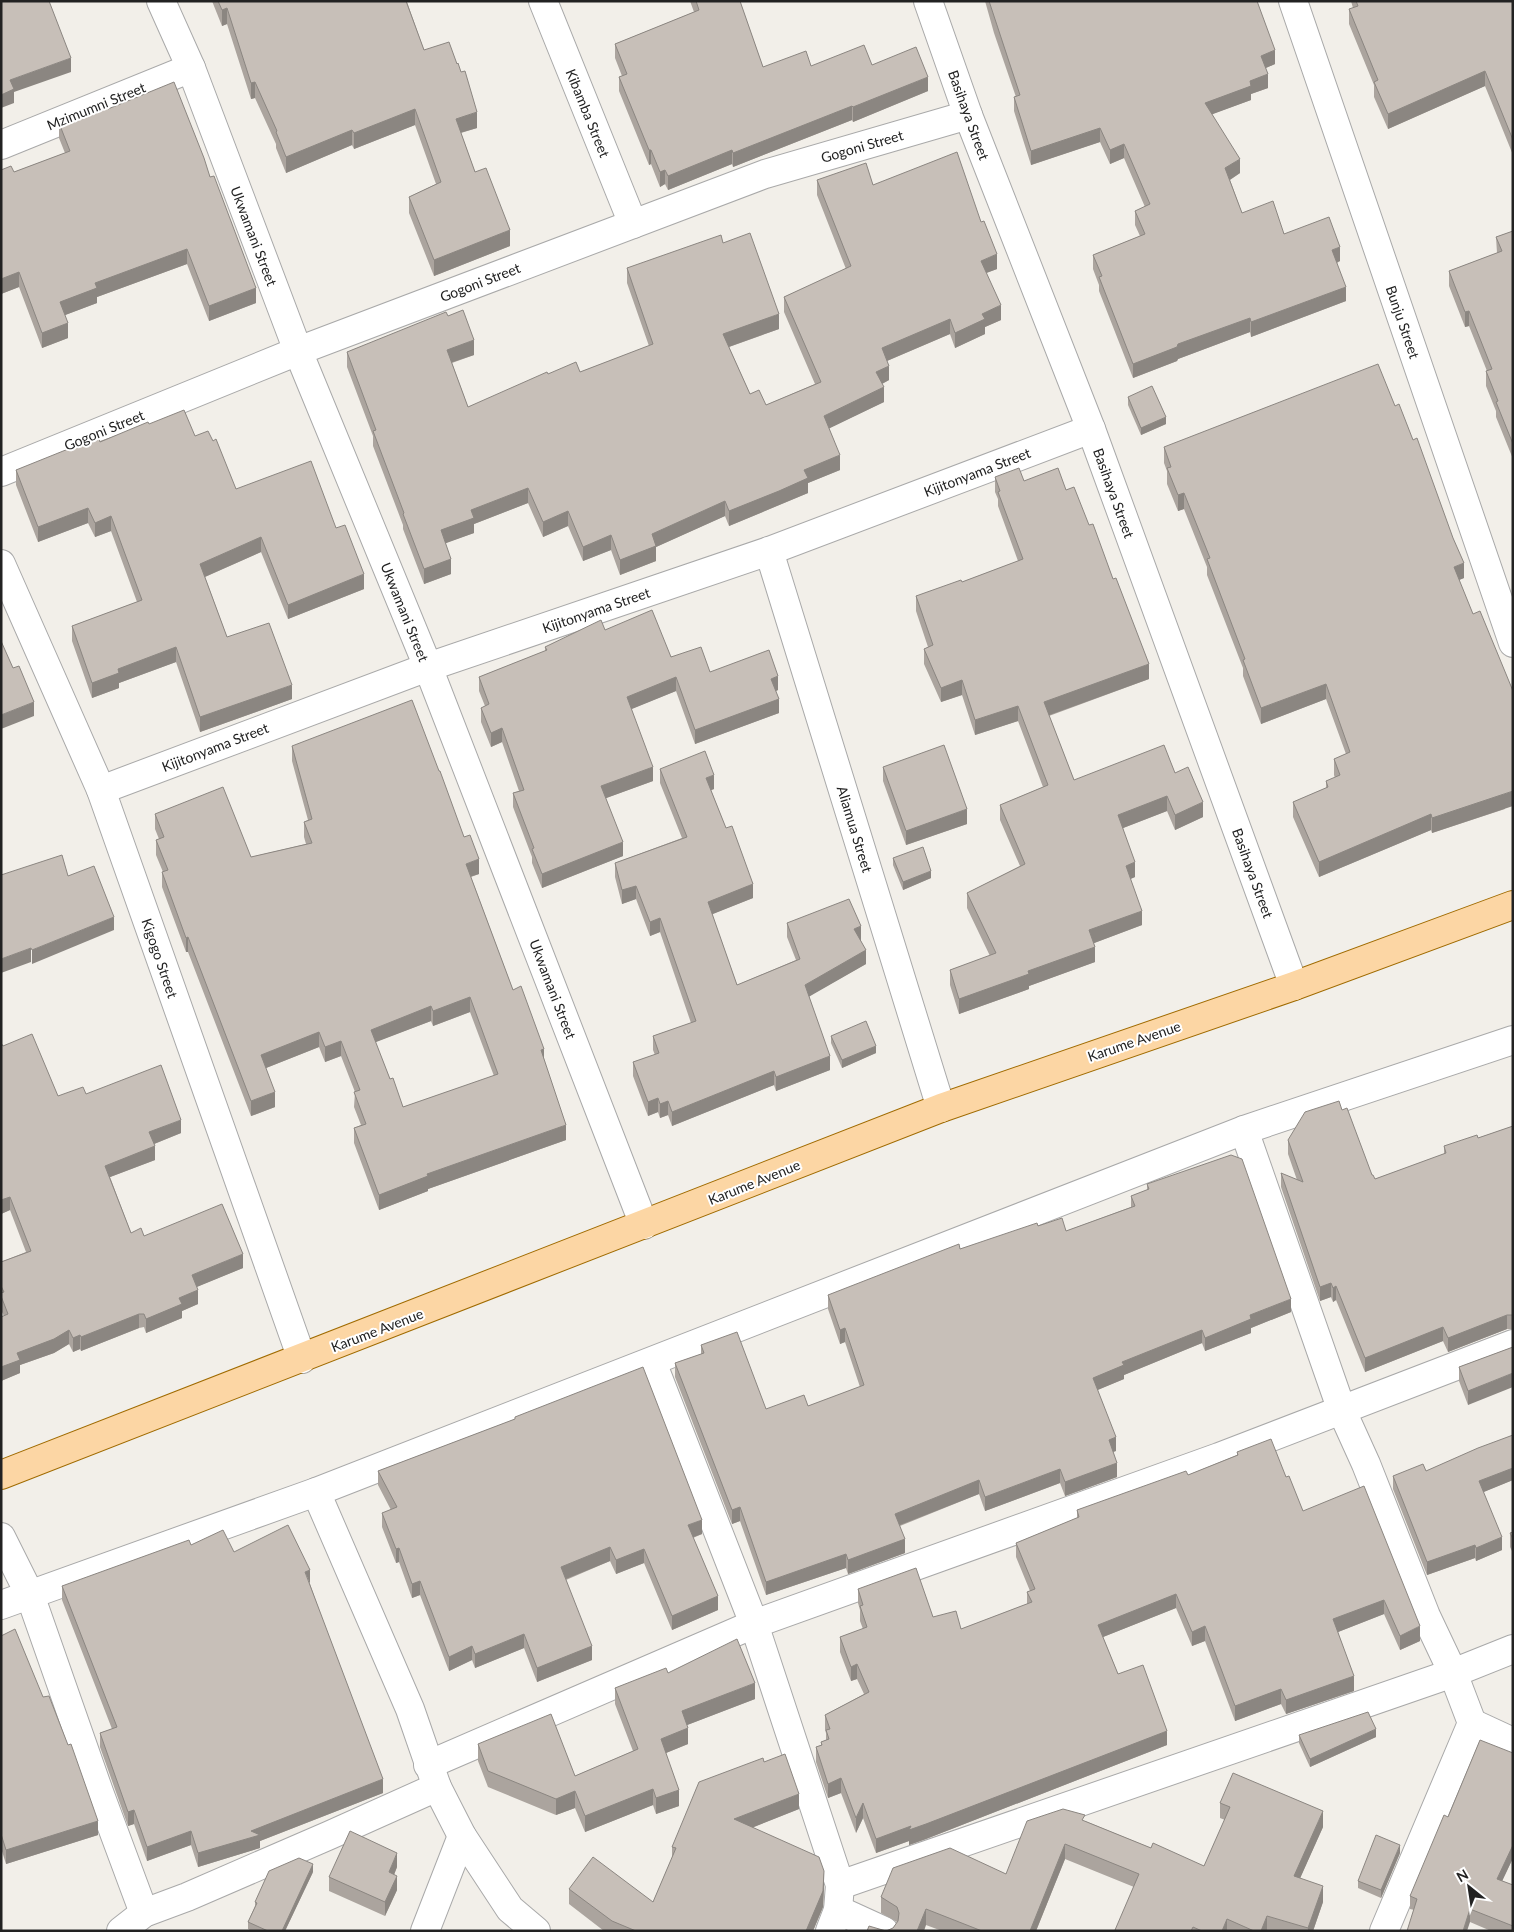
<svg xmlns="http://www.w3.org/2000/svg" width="1514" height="1932" font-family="Lato,sans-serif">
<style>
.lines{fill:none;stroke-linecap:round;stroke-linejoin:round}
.minor-casing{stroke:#a9a9a9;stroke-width:30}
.major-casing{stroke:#a06b00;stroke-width:30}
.minor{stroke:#fff;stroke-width:28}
.major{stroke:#fcd6a4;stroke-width:28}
.wall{fill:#aba49e;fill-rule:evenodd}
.shaded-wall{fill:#8b8681}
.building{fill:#c7bfb8;stroke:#8b8681;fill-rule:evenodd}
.labels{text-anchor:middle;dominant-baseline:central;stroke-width:4;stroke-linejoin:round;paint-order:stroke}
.street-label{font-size:14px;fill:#222;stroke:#fff}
</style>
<rect width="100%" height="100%" fill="#f2efe9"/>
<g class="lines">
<g class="minor-casing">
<g id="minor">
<path d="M 161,1 L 191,68 L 298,351 L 428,667 L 644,1225"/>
<path d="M 543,1 L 633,224"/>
<path d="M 928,1 L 968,115 L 1091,429 L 1294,986"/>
<path d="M 1293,1 L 1513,643"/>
<path d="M 1,145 L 191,68"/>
<path d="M 1,472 L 298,351 L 765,174 L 968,115"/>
<path d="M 769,551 L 941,1108"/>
<path d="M 1,564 L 101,790 L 302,1359"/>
<path d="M 101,790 L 428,667 L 769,551 L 1091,429"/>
<path d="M 1244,1130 L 1342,1411 L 1366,1464 L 1426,1616 L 1453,1673 L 1472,1723 L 1384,1931"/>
<path d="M 652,1362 L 754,1624 L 840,1885 L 838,1910 L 830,1931"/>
<path d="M 316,1492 L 410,1709 L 437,1787 L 462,1836 L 510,1909 L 536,1931"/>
<path d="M 1,1537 L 30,1595 L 99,1792 L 144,1913"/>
<path d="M 1,1605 L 316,1492 L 1244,1130 L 1513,1040"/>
<path d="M 1472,1723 L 1513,1742"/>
<path d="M 428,1765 L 754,1624 L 1219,1457 L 1513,1344"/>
<path d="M 840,1885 L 1453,1673 L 1513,1649"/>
<path d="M 838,1910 L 884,1931"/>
<path d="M 121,1931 L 144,1913 L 187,1897 L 330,1835 L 437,1787"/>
<path d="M 425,1931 L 462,1836"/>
</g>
</g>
<g class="major-casing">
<path id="major" d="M 1,1475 L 941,1108 L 1294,986 L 1513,905"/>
</g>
<use href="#minor" class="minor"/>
<use href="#major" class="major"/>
</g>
<g class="wall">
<path d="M 212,1 L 410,1 L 407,2 L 424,50 L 477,128 L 461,133 L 475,172 L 510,246 L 434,276 L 409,213 L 409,197 L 436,184 L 415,125 L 354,149 L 352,145 L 286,173 L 276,148 L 276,144 L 255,98 L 251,99 L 227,24 L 222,26 Z"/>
<path d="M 690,1 L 742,1 L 740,2 L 763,67 L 872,65 L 928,91 L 853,122 L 852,120 L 733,167 L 732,164 L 668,190 L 665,184 L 660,187 L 651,164 L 649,165 L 619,91 L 619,77 L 622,76 L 615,58 L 615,44 L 694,12 Z"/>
<path d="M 985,1 L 1257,1 L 1275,64 L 1266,68 L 1268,88 L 1251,94 L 1251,100 L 1212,114 L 1240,173 L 1230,180 L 1242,213 L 1340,261 L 1337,263 L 1346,301 L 1251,337 L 1250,332 L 1178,359 L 1177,361 L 1133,378 L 1099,291 L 1099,285 L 1093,269 L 1093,255 L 1140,236 L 1135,225 L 1135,211 L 1145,207 L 1124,158 L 1110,164 L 1100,142 L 1031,165 L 1014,111 L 1014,97 L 1016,97 L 994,33 Z"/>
<path d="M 1351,1 L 1513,1 L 1513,155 L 1485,86 L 1388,129 L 1374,97 L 1374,85 L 1349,24 L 1349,9 L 1353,8 Z"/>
<path d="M 108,109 L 210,177 L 256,303 L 209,321 L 187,264 L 97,297 L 97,303 L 65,315 L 68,338 L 42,348 L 19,287 L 1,294 L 1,170 L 14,172 L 65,153 L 59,138 L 59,123 Z"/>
<path d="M 817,180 L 873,185 L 997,269 L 986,273 L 1001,320 L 985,327 L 985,334 L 955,348 L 950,334 L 887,361 L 889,380 L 882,384 L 884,402 L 829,428 L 840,470 L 808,483 L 808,493 L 729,526 L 725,516 L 656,547 L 656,561 L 620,575 L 611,550 L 583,561 L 568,526 L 543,537 L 528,503 L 474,524 L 474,533 L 445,543 L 451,574 L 424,584 L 403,529 L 403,525 L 373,446 L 373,436 L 347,367 L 347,352 L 448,316 L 474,355 L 452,363 L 468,407 L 548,374 L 580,372 L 649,346 L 627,283 L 627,268 L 723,243 L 779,329 L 729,347 L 750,394 L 766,405 L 815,384 L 784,312 L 784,297 L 846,269 L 817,195 Z"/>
<path d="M 1513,231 L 1513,459 L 1496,417 L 1496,411 L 1486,386 L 1486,371 L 1487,371 L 1469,326 L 1465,327 L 1449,286 L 1449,271 L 1497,253 L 1496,237 Z"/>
<path d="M 1128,397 L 1166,424 L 1141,435 L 1128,405 Z"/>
<path d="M 149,424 L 195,436 L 236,489 L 336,528 L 364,589 L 288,619 L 261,552 L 205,577 L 227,637 L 292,699 L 200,732 L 176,662 L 119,683 L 119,688 L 92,698 L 72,641 L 72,626 L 137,602 L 111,531 L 95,537 L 88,523 L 38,542 L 16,485 L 16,470 Z"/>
<path d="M 1164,447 L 1464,578 L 1459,580 L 1505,809 L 1432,833 L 1431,830 L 1319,877 L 1293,817 L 1293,802 L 1326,788 L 1326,781 L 1335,778 L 1334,775 L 1334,759 L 1346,754 L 1326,699 L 1261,724 L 1243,676 L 1243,668 L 1207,575 L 1207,567 L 1184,509 L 1178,511 L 1167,484 L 1167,471 L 1164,463 Z"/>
<path d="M 995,477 L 1024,481 L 1066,490 L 1149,679 L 1049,716 L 1074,780 L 1175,773 L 1203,817 L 1175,830 L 1167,811 L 1123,828 L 1135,877 L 1130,879 L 1142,925 L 1094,943 L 1095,962 L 1029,986 L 1029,989 L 959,1014 L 950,985 L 950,970 L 990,956 L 967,908 L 967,893 L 1020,866 L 1000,820 L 1000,805 L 1043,787 L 1018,721 L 975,735 L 962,695 L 941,702 L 924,664 L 924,649 L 928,647 L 916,611 L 916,596 L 962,582 L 1018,561 L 998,506 L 998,499 L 995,492 Z"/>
<path d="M 605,630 L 710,672 L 778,690 L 776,691 L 779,713 L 695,744 L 676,691 L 631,709 L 653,781 L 606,798 L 623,856 L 542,888 L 532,863 L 532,857 L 513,807 L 513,793 L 519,791 L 502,742 L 491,747 L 481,722 L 481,708 L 485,706 L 479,691 L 479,677 L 545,651 L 545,647 Z"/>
<path d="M 292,746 L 479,874 L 471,877 L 513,990 L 544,1059 L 566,1140 L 428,1189 L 428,1191 L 379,1210 L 354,1143 L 354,1128 L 361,1125 L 354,1107 L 355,1092 L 341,1056 L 325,1062 L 319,1047 L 266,1068 L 275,1107 L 251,1116 L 188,952 L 186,952 L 162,887 L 162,872 L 163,872 L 156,855 L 156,840 L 159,839 L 155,829 L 155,814 L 251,857 L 306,844 L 304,837 L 304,822 L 308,820 L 292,761 ZM 470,1012 L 494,1076 L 403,1107 L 390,1079 L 375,1042 L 431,1021 L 433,1026 Z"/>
<path d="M 883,767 L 967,824 L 906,845 L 883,781 Z"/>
<path d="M 660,769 L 714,789 L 711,790 L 753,898 L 712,914 L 737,985 L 796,960 L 787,937 L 787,923 L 861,940 L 861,941 L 866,964 L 809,996 L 830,1070 L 776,1091 L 774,1085 L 672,1126 L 668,1115 L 660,1118 L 658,1112 L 648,1116 L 633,1076 L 633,1062 L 655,1055 L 653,1050 L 653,1036 L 691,1023 L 660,932 L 650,936 L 636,899 L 622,904 L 615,877 L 615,863 L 682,838 L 660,783 Z"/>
<path d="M 893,858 L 931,878 L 903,890 L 893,865 Z"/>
<path d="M 831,1036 L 876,1053 L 842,1068 L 831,1043 Z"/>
<path d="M 1,1043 L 2,1045 L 58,1096 L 86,1094 L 181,1133 L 154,1144 L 155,1160 L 110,1177 L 131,1233 L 243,1268 L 196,1287 L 198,1304 L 182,1311 L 182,1318 L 146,1333 L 144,1327 L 139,1328 L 81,1351 L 80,1349 L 73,1352 L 69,1344 L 54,1353 L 20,1365 L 20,1373 L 1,1381 L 1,1317 L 4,1316 L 1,1310 L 1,1262 L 26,1252 L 10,1210 L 1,1214 Z"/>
<path d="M 1513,1126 L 1513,1329 L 1507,1329 L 1448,1352 L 1443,1341 L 1365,1372 L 1336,1300 L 1333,1302 L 1331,1297 L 1320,1301 L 1281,1187 L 1281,1173 L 1297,1180 L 1288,1154 L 1288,1140 L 1372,1175 L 1375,1179 L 1444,1154 L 1444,1146 L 1478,1138 Z"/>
<path d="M 1147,1184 L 1291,1312 L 1251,1328 L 1251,1333 L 1205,1351 L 1202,1343 L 1124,1375 L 1124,1379 L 1097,1390 L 1116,1451 L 1113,1452 L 1117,1477 L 1065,1496 L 1060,1483 L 985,1511 L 979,1494 L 900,1526 L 905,1553 L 848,1574 L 846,1568 L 766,1595 L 740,1521 L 732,1524 L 675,1377 L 675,1363 L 701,1354 L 701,1345 L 766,1409 L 808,1406 L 860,1387 L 845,1342 L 840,1344 L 828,1309 L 828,1295 L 960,1249 L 1038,1226 L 1066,1231 L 1131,1207 L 1131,1196 L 1147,1190 Z"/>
<path d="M 1513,1347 L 1468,1405 L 1459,1381 L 1459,1367 Z"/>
<path d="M 515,1417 L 702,1534 L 693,1538 L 718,1610 L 672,1630 L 644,1563 L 616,1574 L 610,1561 L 566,1580 L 592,1660 L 537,1682 L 524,1648 L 475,1668 L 472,1660 L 449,1671 L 420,1595 L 412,1598 L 399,1562 L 396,1563 L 382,1527 L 382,1513 L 391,1510 L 378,1485 L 378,1471 L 515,1419 Z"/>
<path d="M 1513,1435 L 1513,1480 L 1483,1492 L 1502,1550 L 1476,1561 L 1475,1558 L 1427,1575 L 1393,1489 L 1393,1476 L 1426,1471 Z"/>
<path d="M 1237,1452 L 1286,1477 L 1303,1511 L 1420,1641 L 1400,1650 L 1384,1614 L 1338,1632 L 1354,1691 L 1286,1714 L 1281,1704 L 1235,1721 L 1205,1641 L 1192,1646 L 1176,1608 L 1103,1637 L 1118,1674 L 1167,1745 L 926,1839 L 909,1845 L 909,1841 L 876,1853 L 863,1818 L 856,1833 L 841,1793 L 828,1798 L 816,1762 L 816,1747 L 821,1745 L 821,1742 L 826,1740 L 826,1733 L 825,1730 L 825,1715 L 864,1694 L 857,1679 L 851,1681 L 840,1652 L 840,1637 L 863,1629 L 860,1621 L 860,1610 L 858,1603 L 858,1589 L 933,1617 L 961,1629 L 1027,1604 L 1027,1592 L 1030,1591 L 1016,1557 L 1016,1543 L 1077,1518 L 1077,1510 L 1188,1475 L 1237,1455 Z"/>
<path d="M 1513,1532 L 1513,1553 L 1510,1547 L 1510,1533 Z"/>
<path d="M 234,1552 L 310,1584 L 383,1793 L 260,1841 L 260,1848 L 198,1867 L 191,1845 L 147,1861 L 134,1824 L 128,1826 L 100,1747 L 100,1733 L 112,1729 L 62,1600 L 62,1586 Z"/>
<path d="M 1,1636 L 98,1835 L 6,1864 L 1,1848 Z"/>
<path d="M 668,1673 L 755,1699 L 687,1725 L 688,1744 L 666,1753 L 679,1806 L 656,1814 L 653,1805 L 585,1832 L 575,1808 L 556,1815 L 488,1787 L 478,1761 L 478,1744 L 575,1776 L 633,1751 L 615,1704 L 615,1688 Z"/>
<path d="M 1299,1735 L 1376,1737 L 1310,1767 L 1299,1743 Z"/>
<path d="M 1513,1753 L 1513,1858 L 1502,1881 L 1513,1885 L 1513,1931 L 1491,1931 L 1470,1922 L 1410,1909 L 1410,1896 Z"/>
<path d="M 764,1762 L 799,1809 L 753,1827 L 824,1887 L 823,1907 L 813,1931 L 604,1931 L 569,1904 L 569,1889 L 653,1902 L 672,1858 L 672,1847 Z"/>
<path d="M 1220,1803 L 1323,1827 L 1300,1878 L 1323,1902 L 1313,1931 L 1115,1931 L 1134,1887 L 1065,1859 L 1036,1931 L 942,1931 L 926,1925 L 893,1928 L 897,1922 L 881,1913 L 881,1897 L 1006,1874 L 1085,1821 L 1151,1848 L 1204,1866 L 1225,1820 L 1220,1818 Z"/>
<path d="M 1400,1853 L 1381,1898 L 1358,1888 L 1358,1881 Z"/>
<path d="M 397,1867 L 394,1875 L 397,1890 L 385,1916 L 329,1891 L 329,1877 Z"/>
<path d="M 313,1872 L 285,1931 L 251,1931 L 248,1929 L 248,1922 L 255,1906 L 255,1902 Z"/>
</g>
<g class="shaded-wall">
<path d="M 227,8 L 227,24 L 222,26 L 222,10 Z"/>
<path d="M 1275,50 L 1275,64 L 1261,70 L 1261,56 Z"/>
<path d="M 71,58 L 71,72 L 14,92 L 14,103 L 1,108 L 1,95 L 10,80 Z"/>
<path d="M 1485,71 L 1485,86 L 1388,129 L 1388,114 Z"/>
<path d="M 1268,74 L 1268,88 L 1251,94 L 1251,100 L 1205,117 L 1205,103 L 1250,81 Z"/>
<path d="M 928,77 L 928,91 L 853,122 L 853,107 Z"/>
<path d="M 255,82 L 255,98 L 251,99 L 251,83 Z"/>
<path d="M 852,106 L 852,120 L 733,167 L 733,153 Z"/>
<path d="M 415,109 L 415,125 L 354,149 L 354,133 Z"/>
<path d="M 477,112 L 477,128 L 456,134 L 456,119 Z"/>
<path d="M 1100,128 L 1100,142 L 1031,165 L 1031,151 Z"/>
<path d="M 352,130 L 352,145 L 286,173 L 286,157 Z"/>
<path d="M 1124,144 L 1124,158 L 1110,164 L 1110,150 Z"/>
<path d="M 649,150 L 651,150 L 651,164 L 649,165 Z"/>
<path d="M 732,150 L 732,164 L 668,190 L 668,176 Z"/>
<path d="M 1240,159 L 1240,173 L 1225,183 L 1225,168 Z"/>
<path d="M 665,170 L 665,184 L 660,187 L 660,172 Z"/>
<path d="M 510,230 L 510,246 L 434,276 L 434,260 Z"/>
<path d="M 1340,247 L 1340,261 L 1332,264 L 1332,250 Z"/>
<path d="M 187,249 L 187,264 L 97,297 L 97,303 L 60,317 L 60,302 L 95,283 Z"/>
<path d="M 997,254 L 997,269 L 981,275 L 981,261 Z"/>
<path d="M 19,272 L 19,287 L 1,294 L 1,279 Z"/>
<path d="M 1346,287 L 1346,301 L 1251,337 L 1251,322 Z"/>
<path d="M 256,288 L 256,303 L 209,321 L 209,306 Z"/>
<path d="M 1001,305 L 1001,320 L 985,327 L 985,334 L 955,348 L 955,333 L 982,314 Z"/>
<path d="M 1469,311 L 1469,326 L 1465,327 L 1465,312 Z"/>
<path d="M 779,314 L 779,329 L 723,349 L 723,334 Z"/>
<path d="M 1250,318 L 1250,332 L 1178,359 L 1177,361 L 1133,378 L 1133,364 L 1178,344 Z"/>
<path d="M 950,319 L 950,334 L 882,363 L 882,348 Z"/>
<path d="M 68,323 L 68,338 L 42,348 L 42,333 Z"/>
<path d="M 474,340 L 474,355 L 447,364 L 447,350 Z"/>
<path d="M 889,366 L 889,380 L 876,387 L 876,372 Z"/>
<path d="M 884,387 L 884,402 L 824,431 L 824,416 Z"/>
<path d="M 1166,417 L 1166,424 L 1141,435 L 1141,428 Z"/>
<path d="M 840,455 L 840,470 L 808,483 L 808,493 L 729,526 L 729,511 L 804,470 Z"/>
<path d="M 528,488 L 528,503 L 474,524 L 474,533 L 441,545 L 441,530 L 471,510 Z"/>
<path d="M 1184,493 L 1184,509 L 1178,511 L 1178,495 Z"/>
<path d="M 725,501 L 725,516 L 656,547 L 656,561 L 620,575 L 620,560 L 652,534 Z"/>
<path d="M 88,508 L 88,523 L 38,542 L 38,527 Z"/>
<path d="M 568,511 L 568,526 L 543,537 L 543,522 Z"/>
<path d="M 111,516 L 111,531 L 95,537 L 95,523 Z"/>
<path d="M 611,535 L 611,550 L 583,561 L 583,547 Z"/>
<path d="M 261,537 L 261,552 L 200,579 L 200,564 Z"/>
<path d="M 451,559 L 451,574 L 424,584 L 424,569 Z"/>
<path d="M 1464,563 L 1464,578 L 1454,582 L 1454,567 Z"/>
<path d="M 364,574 L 364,589 L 288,619 L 288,605 Z"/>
<path d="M 176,647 L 176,662 L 119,683 L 119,688 L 92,698 L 92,683 L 118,669 Z"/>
<path d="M 1149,664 L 1149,679 L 1044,717 L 1044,702 Z"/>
<path d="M 778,676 L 778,690 L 771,693 L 771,679 Z"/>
<path d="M 676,677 L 676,691 L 627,711 L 627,697 Z"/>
<path d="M 962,680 L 962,695 L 941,702 L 941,688 Z"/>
<path d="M 1326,684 L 1326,699 L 1261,724 L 1261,708 Z"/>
<path d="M 292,685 L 292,699 L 200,732 L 200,717 Z"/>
<path d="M 779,699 L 779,713 L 695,744 L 695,730 Z"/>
<path d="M 34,702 L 34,716 L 1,729 L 1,715 Z"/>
<path d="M 1018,706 L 1018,721 L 975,735 L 975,720 Z"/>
<path d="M 502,728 L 502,742 L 491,747 L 491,733 Z"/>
<path d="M 653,767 L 653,781 L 601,800 L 601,786 Z"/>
<path d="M 714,775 L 714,789 L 706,792 L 706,778 Z"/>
<path d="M 1513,791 L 1513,806 L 1432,833 L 1432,818 Z"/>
<path d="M 1167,796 L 1167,811 L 1118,830 L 1118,815 Z"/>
<path d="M 1203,802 L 1203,817 L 1175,830 L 1175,815 Z"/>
<path d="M 967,809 L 967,824 L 906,845 L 906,831 Z"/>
<path d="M 1431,814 L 1431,830 L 1319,877 L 1319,862 Z"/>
<path d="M 623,842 L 623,856 L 542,888 L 542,874 Z"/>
<path d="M 479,859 L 479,874 L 466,878 L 466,864 Z"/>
<path d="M 1135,862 L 1135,877 L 1126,881 L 1126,866 Z"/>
<path d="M 931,871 L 931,878 L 903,890 L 903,882 Z"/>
<path d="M 753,884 L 753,898 L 708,916 L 708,902 Z"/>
<path d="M 636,886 L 636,899 L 622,904 L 622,890 Z"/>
<path d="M 1142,911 L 1142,925 L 1089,945 L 1089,930 Z"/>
<path d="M 114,917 L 114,930 L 32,964 L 32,950 Z"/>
<path d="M 660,918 L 660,932 L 650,936 L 650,922 Z"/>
<path d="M 861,926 L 861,940 L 854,943 L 854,929 Z"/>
<path d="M 188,937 L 188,952 L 186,952 L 186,938 Z"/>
<path d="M 1095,947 L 1095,962 L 1029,986 L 1029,989 L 959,1014 L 959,999 L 1028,971 Z"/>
<path d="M 31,948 L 31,962 L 1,973 L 1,959 Z"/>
<path d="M 866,950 L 866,964 L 805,999 L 805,985 Z"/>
<path d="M 470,997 L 470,1012 L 433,1026 L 433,1011 Z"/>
<path d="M 431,1006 L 431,1021 L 371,1044 L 371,1030 Z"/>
<path d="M 319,1032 L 319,1047 L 261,1070 L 261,1055 Z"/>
<path d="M 341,1041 L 341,1056 L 325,1062 L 325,1047 Z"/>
<path d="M 876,1046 L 876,1053 L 842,1068 L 842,1060 Z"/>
<path d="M 544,1049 L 544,1063 L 541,1050 Z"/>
<path d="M 830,1056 L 830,1070 L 776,1091 L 776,1077 Z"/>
<path d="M 774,1071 L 774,1085 L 672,1126 L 672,1112 Z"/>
<path d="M 275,1092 L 275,1107 L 251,1116 L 251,1101 Z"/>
<path d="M 658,1098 L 658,1112 L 648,1116 L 648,1102 Z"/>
<path d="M 668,1101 L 668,1115 L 660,1118 L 660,1104 Z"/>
<path d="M 181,1120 L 181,1133 L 149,1146 L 149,1132 Z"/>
<path d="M 566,1125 L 566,1140 L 428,1189 L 428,1191 L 379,1210 L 379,1195 L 427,1174 Z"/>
<path d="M 155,1146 L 155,1160 L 105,1179 L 105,1166 Z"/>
<path d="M 10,1197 L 10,1210 L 1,1214 L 1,1200 Z"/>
<path d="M 243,1254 L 243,1268 L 192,1289 L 192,1275 Z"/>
<path d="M 1331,1283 L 1331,1297 L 1320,1301 L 1320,1287 Z"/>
<path d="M 1336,1286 L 1336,1300 L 1333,1302 L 1333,1288 Z"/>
<path d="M 198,1290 L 198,1304 L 182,1311 L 182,1318 L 146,1333 L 146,1319 L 179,1298 Z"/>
<path d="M 1291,1299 L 1291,1312 L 1251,1328 L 1251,1333 L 1205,1351 L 1205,1338 L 1250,1315 Z"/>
<path d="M 139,1314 L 139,1328 L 81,1351 L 81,1337 Z"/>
<path d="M 1507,1315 L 1507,1329 L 1448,1352 L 1448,1338 Z"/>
<path d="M 1443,1327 L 1443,1341 L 1365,1372 L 1365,1358 Z"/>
<path d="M 845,1328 L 845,1342 L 840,1344 L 840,1330 Z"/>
<path d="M 69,1330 L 69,1344 L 54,1353 L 20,1365 L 20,1373 L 1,1381 L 1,1367 L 17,1353 Z"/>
<path d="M 1202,1330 L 1202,1343 L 1124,1375 L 1124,1379 L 1093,1392 L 1093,1378 L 1122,1362 Z"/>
<path d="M 80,1335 L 80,1349 L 73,1352 L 73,1338 Z"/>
<path d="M 1513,1373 L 1513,1387 L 1468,1405 L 1468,1391 Z"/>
<path d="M 1116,1437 L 1116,1451 L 1109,1453 L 1109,1440 Z"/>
<path d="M 1117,1463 L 1117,1477 L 1065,1496 L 1065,1482 Z"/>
<path d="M 1513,1468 L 1513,1480 L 1479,1494 L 1479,1481 Z"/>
<path d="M 1060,1469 L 1060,1483 L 985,1511 L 985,1497 Z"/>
<path d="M 979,1480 L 979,1494 L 895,1527 L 895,1514 Z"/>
<path d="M 740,1507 L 740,1521 L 732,1524 L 732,1510 Z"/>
<path d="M 702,1520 L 702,1534 L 688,1539 L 688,1525 Z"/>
<path d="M 1502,1537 L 1502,1550 L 1476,1561 L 1476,1548 Z"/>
<path d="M 905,1539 L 905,1553 L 848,1574 L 848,1560 Z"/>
<path d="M 1475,1545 L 1475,1558 L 1427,1575 L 1427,1562 Z"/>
<path d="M 610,1547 L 610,1561 L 561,1581 L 561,1567 Z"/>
<path d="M 399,1548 L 399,1562 L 396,1563 L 396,1549 Z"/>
<path d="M 644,1549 L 644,1563 L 616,1574 L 616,1560 Z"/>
<path d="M 846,1554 L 846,1568 L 766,1595 L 766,1582 Z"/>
<path d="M 310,1570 L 310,1584 L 305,1572 Z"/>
<path d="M 420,1581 L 420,1595 L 412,1598 L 412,1584 Z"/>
<path d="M 1176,1594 L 1176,1608 L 1098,1639 L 1098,1625 Z"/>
<path d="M 718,1596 L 718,1610 L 672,1630 L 672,1616 Z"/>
<path d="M 1384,1600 L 1384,1614 L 1333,1634 L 1333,1619 Z"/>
<path d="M 1205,1626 L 1205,1641 L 1192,1646 L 1192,1632 Z"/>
<path d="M 1420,1626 L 1420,1641 L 1400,1650 L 1400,1636 Z"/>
<path d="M 524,1634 L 524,1648 L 475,1668 L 475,1654 Z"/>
<path d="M 472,1646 L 472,1660 L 449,1671 L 449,1657 Z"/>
<path d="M 592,1646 L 592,1660 L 537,1682 L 537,1668 Z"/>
<path d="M 857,1664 L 857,1679 L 851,1681 L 851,1667 Z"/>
<path d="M 1354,1676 L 1354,1691 L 1286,1714 L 1286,1700 Z"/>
<path d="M 755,1683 L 755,1699 L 682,1727 L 682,1711 Z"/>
<path d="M 1281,1689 L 1281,1704 L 1235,1721 L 1235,1706 Z"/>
<path d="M 688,1728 L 688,1744 L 661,1755 L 661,1739 Z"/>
<path d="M 1376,1729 L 1376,1737 L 1310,1767 L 1310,1759 Z"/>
<path d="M 1167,1731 L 1167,1745 L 926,1839 L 909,1845 L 909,1841 L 876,1853 L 876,1839 Z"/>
<path d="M 841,1778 L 841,1793 L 828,1798 L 828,1784 Z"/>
<path d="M 383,1779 L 383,1793 L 260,1841 L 260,1848 L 198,1867 L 198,1853 L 251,1831 Z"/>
<path d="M 653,1789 L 653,1805 L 585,1832 L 585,1816 Z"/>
<path d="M 679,1790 L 679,1806 L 656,1814 L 656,1798 Z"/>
<path d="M 575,1791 L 575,1808 L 556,1815 L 556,1799 Z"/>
<path d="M 799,1794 L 799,1809 L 734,1835 L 734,1819 Z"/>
<path d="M 863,1803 L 863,1818 L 856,1833 L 856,1818 Z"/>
<path d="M 134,1810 L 134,1824 L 128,1826 L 128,1812 Z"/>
<path d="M 1323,1811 L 1323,1827 L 1294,1892 L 1294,1876 Z"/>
<path d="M 98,1821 L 98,1835 L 6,1864 L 6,1850 Z"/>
<path d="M 191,1831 L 191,1845 L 147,1861 L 147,1847 Z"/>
<path d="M 1065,1844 L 1065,1859 L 1036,1931 L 1030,1931 Z"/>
<path d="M 1400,1845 L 1400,1853 L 1381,1898 L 1381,1890 Z"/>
<path d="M 1513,1845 L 1513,1858 L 1497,1892 L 1497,1879 Z"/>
<path d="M 397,1853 L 397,1867 L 389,1887 L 389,1872 Z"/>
<path d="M 313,1864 L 313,1872 L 285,1931 L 282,1931 Z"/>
<path d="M 824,1871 L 824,1887 L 823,1907 L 813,1931 L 806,1931 Z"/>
<path d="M 397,1876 L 397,1890 L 385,1916 L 385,1902 Z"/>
<path d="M 1323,1886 L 1323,1902 L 1313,1931 L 1308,1931 L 1308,1928 Z"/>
<path d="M 926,1909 L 926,1925 L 924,1931 L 917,1931 Z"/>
<path d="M 1470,1909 L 1470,1922 L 1467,1931 L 1463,1931 Z"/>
<path d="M 1267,1916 L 1267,1931 L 1261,1931 Z"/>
<path d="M 1227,1919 L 1227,1931 L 1222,1931 Z"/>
</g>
<g class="building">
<path d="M 1,1 L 49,1 L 71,58 L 10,80 L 14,89 L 1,95 Z"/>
<path d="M 218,1 L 406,1 L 424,50 L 449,42 L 457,64 L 458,63 L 461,72 L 465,71 L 477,112 L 456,119 L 475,172 L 486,168 L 510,230 L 434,260 L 409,197 L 441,182 L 415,109 L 354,133 L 352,130 L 286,157 L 276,132 L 277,131 L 255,82 L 251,83 L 227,8 L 222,10 Z"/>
<path d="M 696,1 L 740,1 L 763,67 L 806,51 L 811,66 L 864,45 L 872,65 L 916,47 L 928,77 L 853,107 L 852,106 L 733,153 L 732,150 L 668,176 L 665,170 L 660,172 L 651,150 L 649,150 L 619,77 L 627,74 L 615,44 L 699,10 Z"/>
<path d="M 989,1 L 1257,1 L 1275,50 L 1261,56 L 1268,74 L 1250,81 L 1251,86 L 1205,103 L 1240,159 L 1225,168 L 1242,213 L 1273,201 L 1284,234 L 1329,217 L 1340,247 L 1332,250 L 1346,287 L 1251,322 L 1250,318 L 1178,344 L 1177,347 L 1133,364 L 1099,277 L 1102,276 L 1093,255 L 1145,234 L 1135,211 L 1150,204 L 1124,144 L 1110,150 L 1100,128 L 1031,151 L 1014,97 L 1020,95 Z"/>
<path d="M 1356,1 L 1513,1 L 1513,140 L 1485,71 L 1388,114 L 1374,82 L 1378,80 L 1349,9 L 1358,6 Z"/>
<path d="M 174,82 L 204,158 L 210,177 L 214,176 L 256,288 L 209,306 L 187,249 L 95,283 L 97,288 L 60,302 L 68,323 L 42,333 L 19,272 L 1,279 L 1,170 L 11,166 L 14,172 L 70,151 L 59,123 L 106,105 L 108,109 Z"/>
<path d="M 957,152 L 981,222 L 984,221 L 997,254 L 981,261 L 1001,305 L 982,314 L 985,319 L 955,333 L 950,319 L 882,348 L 889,366 L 876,372 L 884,387 L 824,416 L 840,455 L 804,470 L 808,478 L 779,491 L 729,511 L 725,501 L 652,534 L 656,546 L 620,560 L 611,535 L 583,547 L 568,511 L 543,522 L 528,488 L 471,510 L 474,518 L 441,530 L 451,559 L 424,569 L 403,514 L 404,513 L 373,431 L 376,430 L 347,352 L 446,312 L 448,316 L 463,310 L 474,340 L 447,350 L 468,407 L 547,372 L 548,374 L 576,362 L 580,372 L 653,344 L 627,268 L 721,235 L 723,243 L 750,233 L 779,314 L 723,334 L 750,394 L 759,390 L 766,405 L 821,382 L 784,297 L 851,266 L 817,180 L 866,163 L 873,185 Z"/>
<path d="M 1513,231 L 1513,444 L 1496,402 L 1498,401 L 1486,371 L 1492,369 L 1469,311 L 1465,312 L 1449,271 L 1502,251 L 1496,237 Z"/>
<path d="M 1378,364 L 1395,406 L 1399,404 L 1413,440 L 1417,438 L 1453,538 L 1464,563 L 1454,567 L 1473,614 L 1480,611 L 1513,691 L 1513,791 L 1432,818 L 1431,814 L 1319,862 L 1293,802 L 1328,787 L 1326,781 L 1340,775 L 1334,759 L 1350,752 L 1326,684 L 1261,708 L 1243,660 L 1245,659 L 1207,559 L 1210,558 L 1184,493 L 1178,495 L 1167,468 L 1171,467 L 1164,447 Z"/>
<path d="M 1152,386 L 1166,417 L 1141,428 L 1128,397 Z"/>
<path d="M 184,410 L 195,436 L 208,431 L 213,441 L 216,439 L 236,489 L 311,461 L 336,528 L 345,525 L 364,574 L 288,605 L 261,537 L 200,564 L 227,637 L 269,623 L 292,685 L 200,717 L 176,647 L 118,669 L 119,673 L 92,683 L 72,626 L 142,600 L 111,516 L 95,523 L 88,508 L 38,527 L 16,470 L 98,437 L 100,442 L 148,422 L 149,424 Z"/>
<path d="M 1019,468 L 1024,481 L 1058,468 L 1066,490 L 1074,487 L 1089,525 L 1093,524 L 1113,579 L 1116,578 L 1149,664 L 1044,702 L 1074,780 L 1164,745 L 1175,773 L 1188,767 L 1203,802 L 1175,815 L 1167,796 L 1118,815 L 1135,862 L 1126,866 L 1142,911 L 1089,930 L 1095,947 L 1028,971 L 1029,974 L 959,999 L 950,970 L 996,953 L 967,893 L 1025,864 L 1000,805 L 1048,785 L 1018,706 L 975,720 L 962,680 L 941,688 L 924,649 L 933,645 L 916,596 L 961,580 L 962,582 L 1023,559 L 998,492 L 1000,491 L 995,477 Z"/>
<path d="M 652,610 L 671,657 L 701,647 L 710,672 L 769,650 L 778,676 L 771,679 L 779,699 L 695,730 L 676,677 L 627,697 L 653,767 L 601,786 L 623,842 L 542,874 L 532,849 L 534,848 L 513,793 L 524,790 L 502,728 L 491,733 L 481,708 L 489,704 L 479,677 L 547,650 L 545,647 L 601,620 L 605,630 Z"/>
<path d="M 1,641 L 13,668 L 19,666 L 34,702 L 1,715 Z"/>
<path d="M 412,700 L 439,771 L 440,771 L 464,837 L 470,835 L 479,859 L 466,864 L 513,990 L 521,986 L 544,1049 L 541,1050 L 566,1125 L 427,1174 L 428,1176 L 379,1195 L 354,1128 L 366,1124 L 354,1092 L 360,1090 L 341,1041 L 325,1047 L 319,1032 L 261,1055 L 275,1092 L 251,1101 L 188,937 L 186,938 L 162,872 L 168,870 L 156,840 L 164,837 L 155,814 L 223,787 L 251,857 L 312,843 L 304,822 L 312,819 L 292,746 ZM 470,997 L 498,1074 L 403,1107 L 393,1078 L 390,1079 L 371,1030 L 431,1006 L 433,1011 Z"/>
<path d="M 944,745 L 967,809 L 906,831 L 883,767 Z"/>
<path d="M 705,751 L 714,775 L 706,778 L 726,828 L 732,826 L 753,884 L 708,902 L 737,985 L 800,959 L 787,923 L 849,899 L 861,926 L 854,929 L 866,950 L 805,985 L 830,1056 L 776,1077 L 774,1071 L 672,1112 L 668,1101 L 660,1104 L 658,1098 L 648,1102 L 633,1062 L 659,1053 L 653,1036 L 696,1021 L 660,918 L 650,922 L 636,886 L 622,890 L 615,863 L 687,837 L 660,769 Z"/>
<path d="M 923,847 L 931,871 L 903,882 L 893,858 Z"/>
<path d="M 62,855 L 68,876 L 94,866 L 114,917 L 32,950 L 31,948 L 1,959 L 1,875 Z"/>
<path d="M 866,1021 L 876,1046 L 842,1060 L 831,1036 Z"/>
<path d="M 32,1034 L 58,1096 L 83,1087 L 86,1094 L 161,1065 L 181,1120 L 149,1132 L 155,1146 L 105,1166 L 131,1233 L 141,1228 L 144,1236 L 222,1204 L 243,1254 L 192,1275 L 198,1290 L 179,1298 L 182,1304 L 146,1319 L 144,1314 L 139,1314 L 81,1337 L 80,1335 L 73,1338 L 69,1330 L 54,1339 L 17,1353 L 20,1360 L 1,1367 L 1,1317 L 8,1314 L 1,1296 L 1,1293 L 4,1292 L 1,1286 L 1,1262 L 31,1251 L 10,1197 L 1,1200 L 1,1043 L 3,1046 Z"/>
<path d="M 1339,1101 L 1342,1110 L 1347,1108 L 1372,1175 L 1373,1175 L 1375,1179 L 1446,1153 L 1444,1146 L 1477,1135 L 1478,1138 L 1513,1126 L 1513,1315 L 1507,1315 L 1448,1338 L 1443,1327 L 1365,1358 L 1336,1286 L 1333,1288 L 1331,1283 L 1320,1287 L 1281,1173 L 1303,1182 L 1288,1140 L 1305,1112 Z"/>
<path d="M 1231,1155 L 1242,1159 L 1291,1299 L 1250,1315 L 1251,1319 L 1205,1338 L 1202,1330 L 1122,1362 L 1124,1365 L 1093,1378 L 1116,1437 L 1109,1440 L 1117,1463 L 1065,1482 L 1060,1469 L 985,1497 L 979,1480 L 895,1514 L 905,1539 L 848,1560 L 846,1554 L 766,1582 L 740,1507 L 732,1510 L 675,1363 L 704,1353 L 701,1345 L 737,1332 L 766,1409 L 804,1395 L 808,1406 L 864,1385 L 845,1328 L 840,1330 L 828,1295 L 959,1244 L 960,1249 L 1037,1223 L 1038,1226 L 1062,1218 L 1066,1231 L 1135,1206 L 1131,1196 L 1149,1189 L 1147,1184 Z"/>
<path d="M 1513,1347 L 1513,1373 L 1468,1391 L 1459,1367 Z"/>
<path d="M 643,1367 L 702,1520 L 688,1525 L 718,1596 L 672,1616 L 644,1549 L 616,1560 L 610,1547 L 561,1567 L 592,1646 L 537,1668 L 524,1634 L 475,1654 L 472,1646 L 449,1657 L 420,1581 L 412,1584 L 399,1548 L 396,1549 L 382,1513 L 397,1507 L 378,1471 L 515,1419 L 515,1417 Z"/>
<path d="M 1513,1435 L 1513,1468 L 1479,1481 L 1502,1537 L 1476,1548 L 1475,1545 L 1427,1562 L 1393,1476 L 1423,1464 L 1426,1471 L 1478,1448 Z"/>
<path d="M 1271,1439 L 1286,1477 L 1289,1476 L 1303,1511 L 1364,1486 L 1420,1626 L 1400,1636 L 1384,1600 L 1333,1619 L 1354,1676 L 1286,1700 L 1281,1689 L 1235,1706 L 1205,1626 L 1192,1632 L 1176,1594 L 1098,1625 L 1118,1674 L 1143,1665 L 1167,1731 L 926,1824 L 909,1830 L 911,1826 L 876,1839 L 863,1803 L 856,1818 L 841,1778 L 828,1784 L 816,1747 L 822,1745 L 821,1742 L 829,1739 L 826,1730 L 830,1729 L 825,1715 L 869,1692 L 857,1664 L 851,1667 L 840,1637 L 867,1627 L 860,1606 L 863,1605 L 858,1589 L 916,1568 L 933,1617 L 956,1611 L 961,1629 L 1032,1602 L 1027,1592 L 1035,1589 L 1016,1543 L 1079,1517 L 1077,1510 L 1186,1471 L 1188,1475 L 1238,1455 L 1237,1452 Z"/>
<path d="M 288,1525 L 310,1570 L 305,1572 L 383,1779 L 251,1831 L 260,1835 L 198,1853 L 191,1831 L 147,1847 L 134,1810 L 128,1812 L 100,1733 L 117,1727 L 62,1586 L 189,1540 L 191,1545 L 223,1530 L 234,1552 Z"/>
<path d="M 1513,1532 L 1513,1539 L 1510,1533 Z"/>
<path d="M 15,1629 L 43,1697 L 49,1696 L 68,1745 L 71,1744 L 98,1821 L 6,1850 L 1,1834 L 1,1636 Z"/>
<path d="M 737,1639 L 755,1683 L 682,1711 L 688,1728 L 661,1739 L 679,1790 L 656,1798 L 653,1789 L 585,1816 L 575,1791 L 556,1799 L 488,1771 L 478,1744 L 551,1714 L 575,1776 L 638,1749 L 615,1688 L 666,1668 L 668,1673 Z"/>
<path d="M 1368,1712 L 1376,1729 L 1310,1759 L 1299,1735 Z"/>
<path d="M 1480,1740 L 1513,1753 L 1513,1845 L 1497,1879 L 1513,1885 L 1513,1926 L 1470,1909 L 1463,1931 L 1407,1931 L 1417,1899 L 1410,1896 L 1444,1815 L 1448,1817 Z"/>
<path d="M 785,1754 L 799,1794 L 734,1819 L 819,1857 L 824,1871 L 823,1891 L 806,1931 L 636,1931 L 612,1921 L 569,1889 L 593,1857 L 653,1902 L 676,1848 L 672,1847 L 699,1782 L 763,1758 L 764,1762 Z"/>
<path d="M 1233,1773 L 1323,1811 L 1294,1876 L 1323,1886 L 1308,1928 L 1267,1916 L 1261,1931 L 1254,1931 L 1227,1919 L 1222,1931 L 1202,1931 L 1193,1927 L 1191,1931 L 1117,1931 L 1115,1930 L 1139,1874 L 1065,1844 L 1030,1931 L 982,1931 L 926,1909 L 917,1931 L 886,1931 L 893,1928 L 898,1921 L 899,1913 L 897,1907 L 881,1897 L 893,1868 L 950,1848 L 1006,1874 L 1027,1821 L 1063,1809 L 1085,1815 L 1082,1820 L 1151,1848 L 1153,1843 L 1204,1866 L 1230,1807 L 1220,1803 Z"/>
<path d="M 350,1831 L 397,1853 L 389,1872 L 397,1876 L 385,1902 L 329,1877 Z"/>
<path d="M 1376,1835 L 1400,1845 L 1381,1890 L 1358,1881 Z"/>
<path d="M 299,1858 L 313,1864 L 282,1931 L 268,1931 L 248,1922 L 257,1903 L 255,1902 L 269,1871 Z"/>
<path d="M 869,1926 L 886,1931 L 867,1931 Z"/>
</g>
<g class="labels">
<g class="street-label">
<text transform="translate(96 106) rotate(-22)">Mzimumni Street</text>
<text transform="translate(588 113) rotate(68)">Kibamba Street</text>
<text transform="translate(969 115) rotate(70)">Basihaya Street</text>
<text transform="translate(862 146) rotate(-16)">Gogoni Street</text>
<text transform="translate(254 236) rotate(69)">Ukwamani Street</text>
<text transform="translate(480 282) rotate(-21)">Gogoni Street</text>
<text transform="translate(1403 322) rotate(71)">Bunju Street</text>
<text transform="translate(104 430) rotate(-22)">Gogoni Street</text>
<text transform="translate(977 472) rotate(-21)">Kijitonyama Street</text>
<text transform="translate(1114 493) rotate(70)">Basihaya Street</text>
<text transform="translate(596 610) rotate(-19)">Kijitonyama Street</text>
<text transform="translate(405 612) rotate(68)">Ukwamani Street</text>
<text transform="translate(215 747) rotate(-21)">Kijitonyama Street</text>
<text transform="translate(855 829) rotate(73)">Aliamua Street</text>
<text transform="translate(1253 873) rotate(70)">Basihaya Street</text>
<text transform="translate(160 958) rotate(71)">Kigogo Street</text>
<text transform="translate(553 989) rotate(69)">Ukwamani Street</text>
<text transform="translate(1134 1041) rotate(-19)">Karume Avenue</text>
<text transform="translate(754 1182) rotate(-22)">Karume Avenue</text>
<text transform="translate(377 1330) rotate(-21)">Karume Avenue</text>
</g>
</g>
<rect width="1514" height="1932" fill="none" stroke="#222222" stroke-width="5"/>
<g transform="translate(1469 1887) rotate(330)" stroke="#ffffff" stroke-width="4" paint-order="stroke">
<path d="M0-4L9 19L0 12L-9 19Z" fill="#222222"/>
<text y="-8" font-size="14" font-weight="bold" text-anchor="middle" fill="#222222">N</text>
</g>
</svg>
